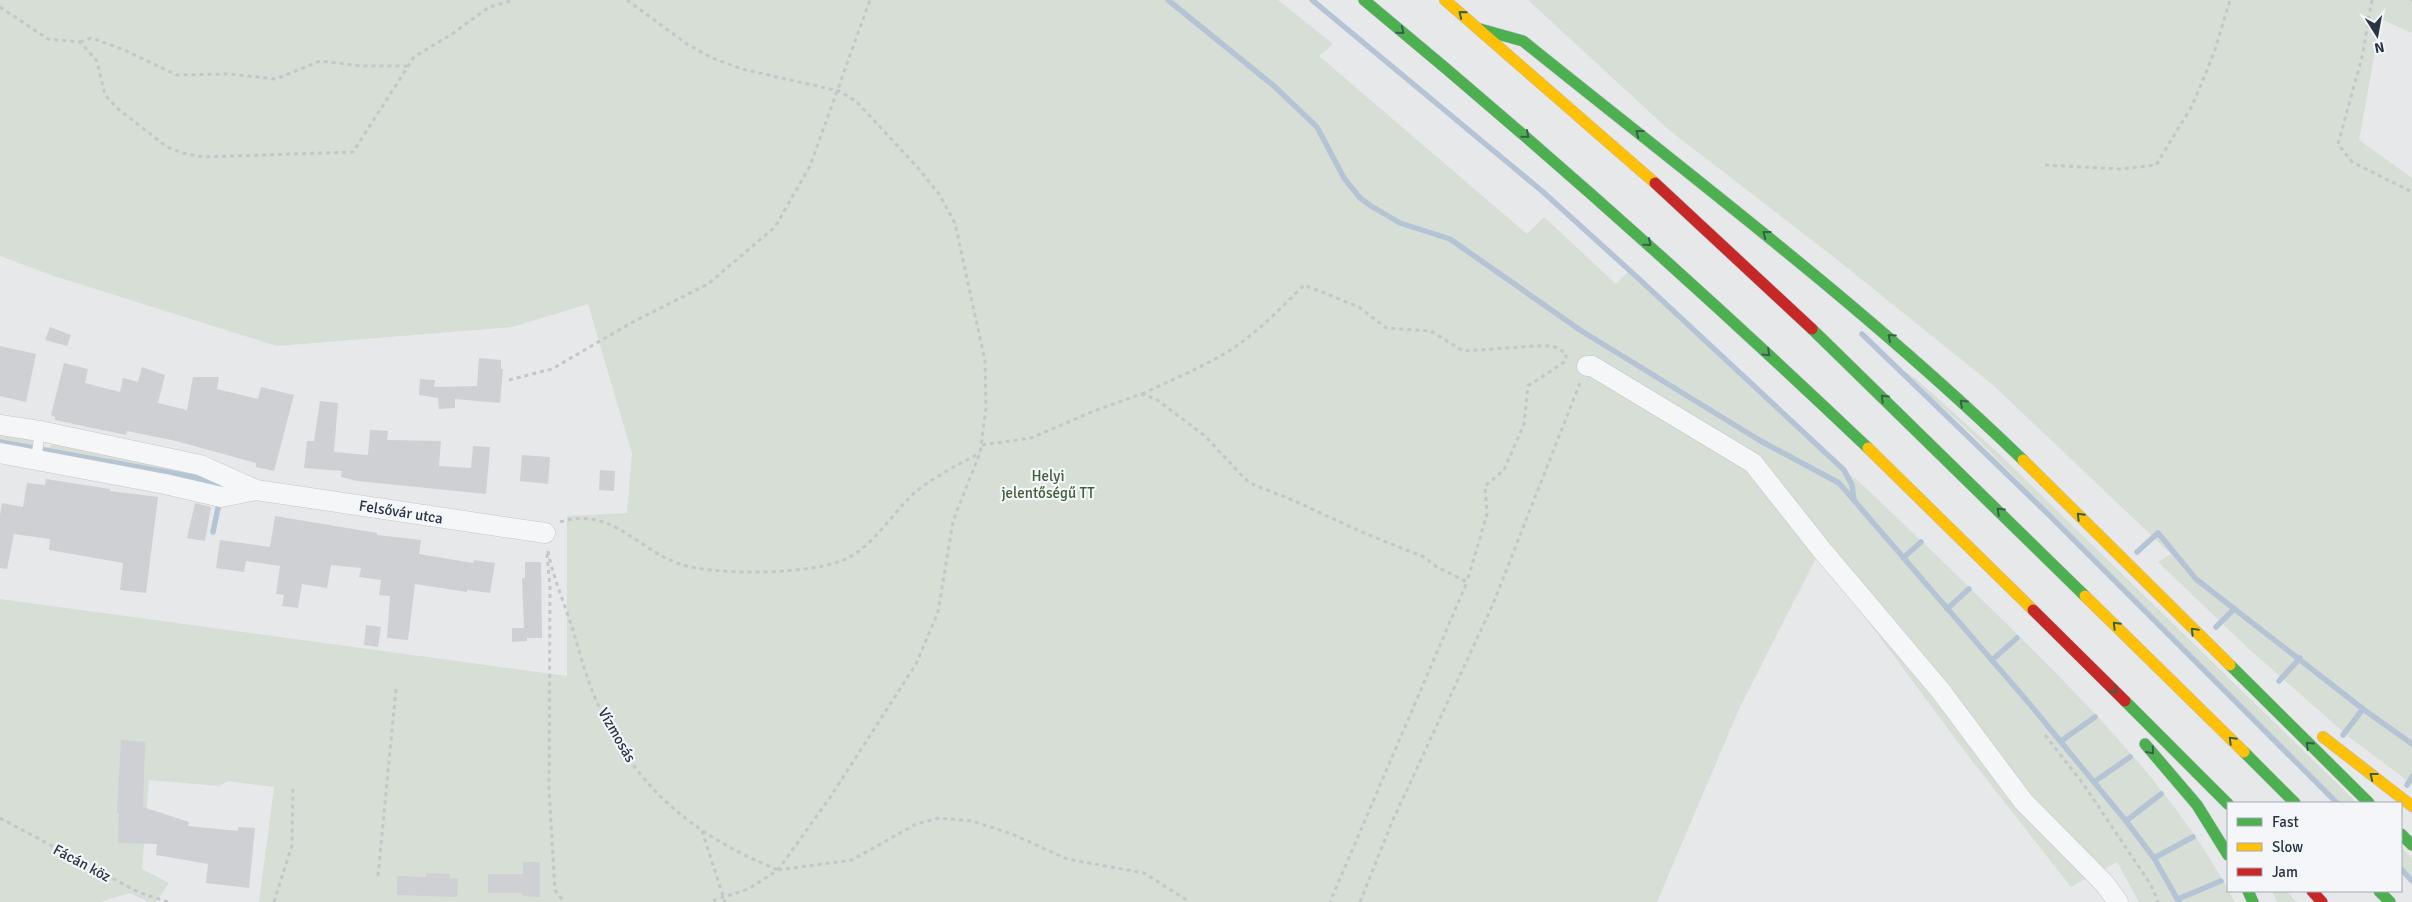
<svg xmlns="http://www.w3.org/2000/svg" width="2412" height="902" font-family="Signika,sans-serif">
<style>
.green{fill:#d6ded6}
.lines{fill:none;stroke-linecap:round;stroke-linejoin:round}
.stream{stroke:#b4c4d5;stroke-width:5.5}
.building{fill:#ced0d3}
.lane-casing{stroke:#c4c6c8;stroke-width:11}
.street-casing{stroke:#c4c6c8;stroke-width:21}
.fast-casing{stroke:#b8bbbf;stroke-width:12}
.slow-casing{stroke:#b8bbbf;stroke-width:12}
.jam-casing{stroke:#b8bbbf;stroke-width:12}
.path{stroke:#c5c6ca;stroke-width:3;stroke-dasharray:4 4;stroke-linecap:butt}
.lane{stroke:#f5f6f7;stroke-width:10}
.street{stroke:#f5f6f7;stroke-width:20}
.fast{stroke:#4caf50;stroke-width:11}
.slow{stroke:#ffc107;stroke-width:11}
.jam{stroke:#c62828;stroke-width:11}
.oneway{stroke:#375f49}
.labels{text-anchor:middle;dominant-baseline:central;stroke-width:4.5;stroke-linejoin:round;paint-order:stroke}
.park-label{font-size:15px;fill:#3f6138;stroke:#f4f6f9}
.street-label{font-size:15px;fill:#2b3445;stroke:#f4f6f9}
</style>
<rect width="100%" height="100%" fill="#e6e8ea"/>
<g class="green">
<path d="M 0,0 L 1278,0 L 1333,44 L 1319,56 L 1527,234 L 1544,217 L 1616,284 L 1628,272 L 1843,472 L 1856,479 C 1912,531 1967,585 2022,639 C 2103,720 2181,800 2235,902 L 2139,902 L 2117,862 L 2071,887 L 1966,753 L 1818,554 L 1739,709 L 1657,902 L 259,902 L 274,787 L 228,781 L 219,786 L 149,780 L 142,869 L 169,883 L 156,902 L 149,902 L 130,893 L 100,902 L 0,902 L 0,599 L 567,676 L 567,516 L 627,513 L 632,454 L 588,304 L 512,327 L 277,346 L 51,275 L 0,256 Z"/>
<path d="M 1528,0 L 2412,0 L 2412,33 L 2381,19 L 2359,140 L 2412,178 L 2412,784 L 2349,737 L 2249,649 L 2158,562 L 2171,554 L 1993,385 L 1835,258 L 1669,130 Z"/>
<path d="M 1900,369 L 1915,378 L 1996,451 L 2357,803 L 2340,803 L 1968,430 Z"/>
<path d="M 0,431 C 12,433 36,433 34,450 L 0,449 Z"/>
<path d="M 58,442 L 215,478 L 225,482 L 227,490 L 46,452 L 51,445 Z"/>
<path d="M 2401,847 L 2412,858 L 2412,878 L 2401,867 Z"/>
<path d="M 2272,891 L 2286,891 L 2297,902 L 2277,902 Z"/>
</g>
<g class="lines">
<g class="stream">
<path d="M 1168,0 L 1274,86 L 1317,127 L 1344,178 L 1360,198 L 1371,206 L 1400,223 L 1450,239 L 1580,330 L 1759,440 L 1839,483 L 2028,702 L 2126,821 L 2154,858 L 2179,902"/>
<path d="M 1312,0 L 1542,191 L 1638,278 L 1844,470 L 1852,485 L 1854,500"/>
<path d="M 1862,334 L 2046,512 L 2337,803"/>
<path d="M 0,442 L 193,477 L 219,484 L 222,487 L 221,493"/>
<path d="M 213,532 L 219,503"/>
<path d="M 2137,552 L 2158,533 L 2196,579 L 2363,709 L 2412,744"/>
<path d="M 1903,558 L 1921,542"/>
<path d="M 1947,609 L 1969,589"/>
<path d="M 2216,627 L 2234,609"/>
<path d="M 1992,660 L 2017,638"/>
<path d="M 2279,681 L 2300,658"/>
<path d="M 2343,735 L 2363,709"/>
<path d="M 2061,741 L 2095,717"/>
<path d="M 2094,782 L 2130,757"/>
<path d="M 2407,785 L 2412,777"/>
<path d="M 2126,821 L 2161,794"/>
<path d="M 2154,858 L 2193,837"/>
<path d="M 2401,869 L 2412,881"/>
<path d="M 2178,899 L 2221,881"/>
</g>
</g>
<g class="building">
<path d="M 50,327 L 71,335 L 67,346 L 45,340 Z"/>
<path d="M 0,346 L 36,354 L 26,402 L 0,396 Z"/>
<path d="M 479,358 L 501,360 L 501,369 L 503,369 L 500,403 L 455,399 L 455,408 L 439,409 L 438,398 L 419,395 L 420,379 L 435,380 L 434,387 L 477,386 Z"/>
<path d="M 64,363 L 88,369 L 85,383 L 120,392 L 123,378 L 138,382 L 142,367 L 165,375 L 158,403 L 187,410 L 193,377 L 219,377 L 217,389 L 258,399 L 261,387 L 294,395 L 274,471 L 256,467 L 256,463 L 176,441 L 127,431 L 126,435 L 55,420 L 55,417 L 51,415 Z"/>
<path d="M 320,401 L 338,403 L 334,452 L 368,455 L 370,430 L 388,431 L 387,440 L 441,441 L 439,466 L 471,468 L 473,446 L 490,447 L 486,494 L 357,481 L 341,477 L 342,471 L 304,468 L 307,441 L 314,441 Z"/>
<path d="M 522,455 L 550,457 L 548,484 L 520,481 Z"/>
<path d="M 600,470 L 615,471 L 614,491 L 599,490 Z"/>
<path d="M 46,479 L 110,489 L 110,491 L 158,497 L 146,593 L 120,590 L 123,563 L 49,550 L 50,539 L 14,534 L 7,569 L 0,568 L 0,515 L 2,503 L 23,507 L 27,483 L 45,485 Z"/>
<path d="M 195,503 L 211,507 L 205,541 L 187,538 Z"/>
<path d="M 275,516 L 377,533 L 377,535 L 421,540 L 419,554 L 473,563 L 474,560 L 495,563 L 490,593 L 467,590 L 467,592 L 415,584 L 408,640 L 387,638 L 390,596 L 379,595 L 381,580 L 359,577 L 361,568 L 331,565 L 327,588 L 302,584 L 298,608 L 282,606 L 284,595 L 276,594 L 280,566 L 246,561 L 244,572 L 216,568 L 220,540 L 270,547 Z"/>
<path d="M 525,562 L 541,562 L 542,638 L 527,638 L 527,641 L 512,642 L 512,628 L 524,628 L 522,578 L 525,578 Z"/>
<path d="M 366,625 L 381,627 L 378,647 L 364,645 Z"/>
<path d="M 121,740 L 145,742 L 143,807 L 189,822 L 188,826 L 238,831 L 238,827 L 255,828 L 249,888 L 206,883 L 208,864 L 156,855 L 157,844 L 118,843 L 119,813 L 117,813 Z"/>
<path d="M 523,862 L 540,862 L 540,897 L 522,896 L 522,893 L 488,893 L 488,874 L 523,874 Z"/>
<path d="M 426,873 L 450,874 L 450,878 L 458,879 L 457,897 L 397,895 L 397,876 L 426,877 Z"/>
</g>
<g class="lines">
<g class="lane-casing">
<path id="lane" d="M 36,460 L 40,431"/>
</g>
<g class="street-casing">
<g id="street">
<path d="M 1587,366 L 1592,366 L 1753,463 L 1821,549 L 1940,690 L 2023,801 L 2104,883 L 2118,902"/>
<path d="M 0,425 L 40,431 L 200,465 L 256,490 L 545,533"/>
<path d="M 0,453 L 165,484 L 221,497 L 256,490"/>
</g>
</g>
<g class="fast-casing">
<g id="fast">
<path d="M 1364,0 C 1537,143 1705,293 1868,448"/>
<path d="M 1480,29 L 1523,41 C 1693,178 1866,308 2023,460"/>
<path d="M 1812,329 L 2085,596"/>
<path d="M 2230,665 L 2369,803"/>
<path d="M 2125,701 L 2228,804"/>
<path d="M 2145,744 L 2197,805 L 2228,855"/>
<path d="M 2244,752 L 2295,803"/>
<path d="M 2401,834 L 2412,845"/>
<path d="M 2248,891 L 2253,902"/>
<path d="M 2379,891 L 2390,902"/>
</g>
</g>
<g class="slow-casing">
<g id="slow">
<path d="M 1445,0 L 1655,183"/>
<path d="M 1868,448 L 2033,610"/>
<path d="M 2023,460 L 2230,665"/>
<path d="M 2085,596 L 2244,752"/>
<path d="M 2323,737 L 2412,806"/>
</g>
</g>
<g class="jam-casing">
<g id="jam">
<path d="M 1655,183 L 1812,329"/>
<path d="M 2033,610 L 2125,701"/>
<path d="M 2312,891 L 2322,902"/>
</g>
</g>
<g class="path">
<path d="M 627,0 L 687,44 L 712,58 L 742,69 L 839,91 L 857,102 L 918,168 L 939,194 L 955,223 L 985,361 L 986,408 L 980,453 L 953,521 L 938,612 L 916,664 L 831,796 L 778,870 L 748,889 L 709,902"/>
<path d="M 2372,0 L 2362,57 L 2338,144 L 2352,162 L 2412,192"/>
<path d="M 2411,0 L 2412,1"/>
<path d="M 0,7 L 48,39 L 80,42 L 97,61 L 105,95 L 117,108 L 167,147 L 183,153 L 204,157 L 353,152 L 414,57 L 452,34 L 489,7 L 514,0"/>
<path d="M 80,42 L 91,38 L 122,49 L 177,75 L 228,74 L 276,79 L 320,61 L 362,66 L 407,66"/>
<path d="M 2045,165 L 2120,169 L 2156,165 L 2192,106 L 2214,53 L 2230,0"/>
<path d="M 509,380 L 552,369 L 631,323 L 708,284 L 775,227 L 810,166 L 870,0"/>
<path d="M 1142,394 C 1171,380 1201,368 1229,351 C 1257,333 1281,308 1304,285 L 1359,307 L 1386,328 L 1431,331 L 1463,351 L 1534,346 L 1553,346 L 1566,353 L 1566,361 L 1528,386 L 1524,424 L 1504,470 L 1485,486 L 1487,514 L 1467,582"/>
<path d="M 982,445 L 1031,438 L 1094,411 L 1141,394 L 1156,399 L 1205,436 L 1245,479 L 1254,485 L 1288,498 L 1364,533 L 1424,557 L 1437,567 L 1467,582 L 1330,902"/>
<path d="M 560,522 C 612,506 636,549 680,564 C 714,576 815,575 848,558 C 873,545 890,517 910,497 C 926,481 959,464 980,453"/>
<path d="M 548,551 C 553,578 565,605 573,630 C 581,658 589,687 602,713 C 640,792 697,837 778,870"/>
<path d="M 547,554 L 550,588 L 549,790 L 555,890 L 564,902"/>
<path d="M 2045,735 L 2084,785 L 2151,885 L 2158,902"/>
<path d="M 0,818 L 138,892 L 168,902"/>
<path d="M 702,831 L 725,902"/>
<path d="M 778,870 L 852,860 L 916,824 L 939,818 L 972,821 L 1012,834 L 1067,859 L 1144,873 L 1190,902"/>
<path d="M 378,876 L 396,689"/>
<path d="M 274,902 L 292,845 L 293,787"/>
<path d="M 1360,902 L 1392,822 L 1493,604 L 1580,383"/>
</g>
<use href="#lane" class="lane"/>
<use href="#street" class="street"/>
<use href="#fast" class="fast"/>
<use href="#slow" class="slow"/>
<use href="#jam" class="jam"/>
</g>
<defs><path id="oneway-chevron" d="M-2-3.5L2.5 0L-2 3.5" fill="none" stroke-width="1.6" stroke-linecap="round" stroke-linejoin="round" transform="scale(1.25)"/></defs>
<g class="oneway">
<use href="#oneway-chevron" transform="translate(1462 14) rotate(-141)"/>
<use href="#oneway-chevron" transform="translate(1401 31) rotate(39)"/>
<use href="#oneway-chevron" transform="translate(1639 133) rotate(-142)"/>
<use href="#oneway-chevron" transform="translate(1526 135) rotate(41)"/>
<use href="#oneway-chevron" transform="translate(1766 234) rotate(-142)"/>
<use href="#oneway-chevron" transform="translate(1648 243) rotate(41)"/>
<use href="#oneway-chevron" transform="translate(1891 337) rotate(-138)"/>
<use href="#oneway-chevron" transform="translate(1767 353) rotate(43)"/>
<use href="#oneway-chevron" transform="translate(1884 398) rotate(-136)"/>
<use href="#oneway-chevron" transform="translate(1963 403) rotate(-137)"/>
<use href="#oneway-chevron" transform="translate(2000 511) rotate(-136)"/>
<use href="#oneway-chevron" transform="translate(2080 516) rotate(-135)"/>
<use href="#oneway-chevron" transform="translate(2116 625) rotate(-135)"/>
<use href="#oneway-chevron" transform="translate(2194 631) rotate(-135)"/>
<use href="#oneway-chevron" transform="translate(2114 690) rotate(45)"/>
<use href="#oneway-chevron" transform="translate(2232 740) rotate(-135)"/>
<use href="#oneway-chevron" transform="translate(2309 745) rotate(-136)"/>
<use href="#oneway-chevron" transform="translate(2151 751) rotate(50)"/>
<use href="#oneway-chevron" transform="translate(2373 776) rotate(-142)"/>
</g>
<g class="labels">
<g class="park-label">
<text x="1048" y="476">Helyi<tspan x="1048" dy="17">jelentőségű TT</tspan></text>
</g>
<g class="street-label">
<text transform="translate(401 512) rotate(9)">Felsővár utca</text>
<text transform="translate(617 735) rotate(60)">Vízmosás</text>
<text transform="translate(82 863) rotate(28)">Fácán köz</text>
</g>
</g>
<rect x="2227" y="802" width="175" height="90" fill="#f4f6f9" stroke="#a4a8b1"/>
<rect x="2237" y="818" width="25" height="8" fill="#4caf50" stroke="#a4a8b1"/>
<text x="2272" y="827" font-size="15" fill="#2b3445">Fast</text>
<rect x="2237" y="843" width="25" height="8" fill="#ffc107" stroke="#a4a8b1"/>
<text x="2272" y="852" font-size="15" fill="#2b3445">Slow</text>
<rect x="2237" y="868" width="25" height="8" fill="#c62828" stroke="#a4a8b1"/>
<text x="2272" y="877" font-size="15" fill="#2b3445">Jam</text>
<g transform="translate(2377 35) rotate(169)" stroke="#f4f6f9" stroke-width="4" paint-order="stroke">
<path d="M0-4L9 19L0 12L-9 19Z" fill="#2b3445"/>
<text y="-8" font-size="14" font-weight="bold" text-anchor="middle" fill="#2b3445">N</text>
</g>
</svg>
